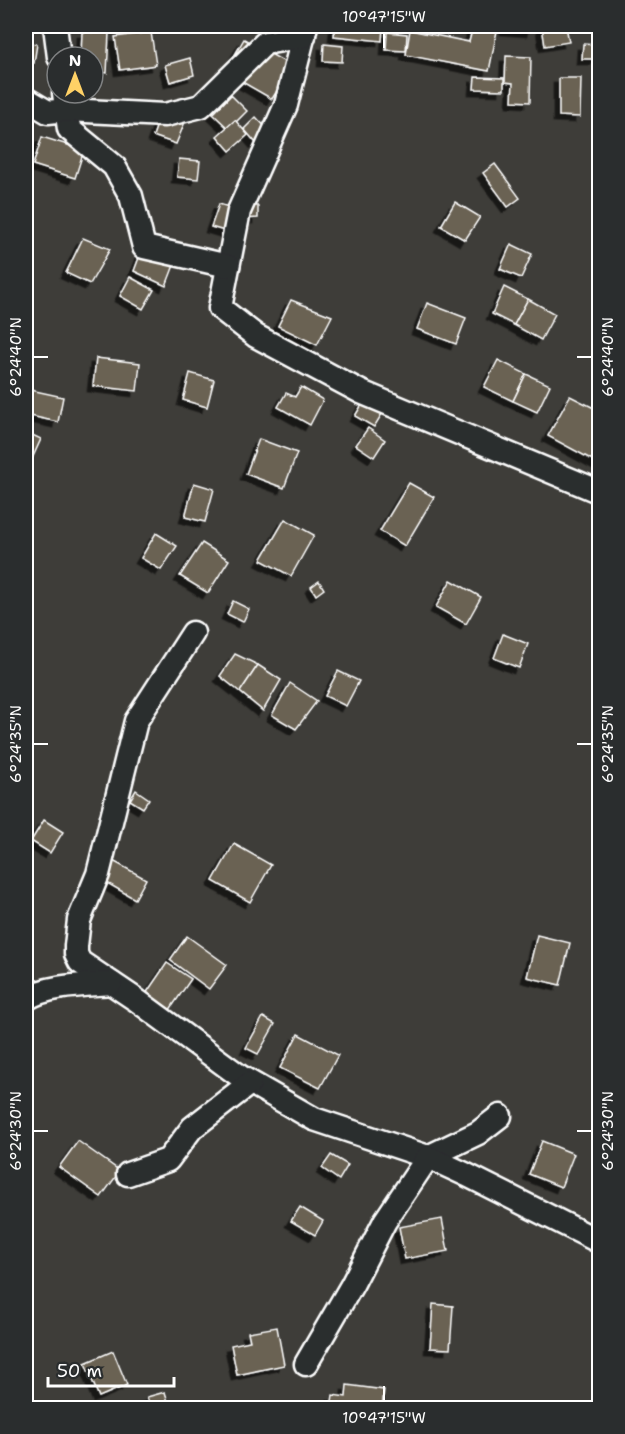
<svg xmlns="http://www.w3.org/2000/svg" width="625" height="1434" font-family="'Shantell Sans',sans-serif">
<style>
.building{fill:#6b6253;stroke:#fff;stroke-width:1.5;filter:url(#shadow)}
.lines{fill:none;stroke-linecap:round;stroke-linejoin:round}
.minor-casing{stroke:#fff;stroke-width:27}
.minor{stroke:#2a2d2e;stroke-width:22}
.ticks{fill:none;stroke:#fff;stroke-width:2}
.neatline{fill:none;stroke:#fff;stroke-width:2}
.ticks-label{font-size:15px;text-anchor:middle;fill:#fff}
</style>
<defs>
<filter id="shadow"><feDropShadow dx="-5.5" dy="5.5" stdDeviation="0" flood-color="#0009"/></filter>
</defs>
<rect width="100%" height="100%" fill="#3e3d39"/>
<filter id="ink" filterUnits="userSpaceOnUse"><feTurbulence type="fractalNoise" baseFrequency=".0167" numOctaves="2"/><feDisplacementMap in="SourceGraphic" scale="12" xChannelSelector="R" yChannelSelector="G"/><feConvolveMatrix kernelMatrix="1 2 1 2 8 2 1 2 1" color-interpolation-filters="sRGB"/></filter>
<g filter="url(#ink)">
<g class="building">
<path d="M 335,26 L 383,26 L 382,41 L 334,36 Z"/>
<path d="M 473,26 L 498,26 L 489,71 L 406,55 L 410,30 L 469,42 Z"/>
<path d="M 506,26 L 533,26 L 532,31 L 506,29 Z"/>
<path d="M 542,26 L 566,26 L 569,42 L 545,46 Z"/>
<path d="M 82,32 L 109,33 L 107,73 L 93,72 L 93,57 L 81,57 Z"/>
<path d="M 151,32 L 156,65 L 120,70 L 115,37 Z"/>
<path d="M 387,32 L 407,34 L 406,51 L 386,50 Z"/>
<path d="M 244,39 L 292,66 L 272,99 L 225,72 Z"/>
<path d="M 26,42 L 37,44 L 34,63 L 26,61 Z"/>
<path d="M 324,44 L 343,46 L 342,62 L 323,61 Z"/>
<path d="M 583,44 L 596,45 L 596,59 L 582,59 Z"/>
<path d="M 506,56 L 531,57 L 530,102 L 512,101 L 513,83 L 505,82 Z"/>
<path d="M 190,58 L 194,75 L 170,82 L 165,65 Z"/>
<path d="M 475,77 L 504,78 L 504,90 L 474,89 Z"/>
<path d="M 559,78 L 581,78 L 580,117 L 559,116 Z"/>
<path d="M 231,95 L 247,111 L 229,129 L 213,114 Z"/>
<path d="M 161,113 L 185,122 L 176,144 L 153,136 Z"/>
<path d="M 256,117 L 269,131 L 256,143 L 244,129 Z"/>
<path d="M 235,120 L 248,135 L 230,151 L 217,136 Z"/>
<path d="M 42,137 L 84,150 L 75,178 L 33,165 Z"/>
<path d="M 179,159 L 200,161 L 198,179 L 177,177 Z"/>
<path d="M 495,164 L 520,198 L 508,207 L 483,173 Z"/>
<path d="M 455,202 L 480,217 L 465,240 L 441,226 Z"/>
<path d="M 219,204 L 235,209 L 228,232 L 211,227 Z"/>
<path d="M 242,206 L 258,206 L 258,218 L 242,219 Z"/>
<path d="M 83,238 L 110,249 L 90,284 L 66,273 Z"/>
<path d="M 511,244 L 532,254 L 521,278 L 500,269 Z"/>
<path d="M 143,247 L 176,260 L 166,286 L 134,271 Z"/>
<path d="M 130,277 L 154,290 L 143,309 L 120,296 Z"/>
<path d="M 504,287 L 528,299 L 514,325 L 492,314 Z"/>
<path d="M 528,299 L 555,314 L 541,340 L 514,325 Z"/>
<path d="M 291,300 L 332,316 L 317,345 L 278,326 Z"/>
<path d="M 427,303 L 466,318 L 456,344 L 417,329 Z"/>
<path d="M 96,358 L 140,363 L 137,391 L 93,386 Z"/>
<path d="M 498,360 L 526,374 L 513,401 L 484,387 Z"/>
<path d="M 190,373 L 214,380 L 207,407 L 183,400 Z"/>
<path d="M 526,374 L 550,385 L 537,412 L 513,401 Z"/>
<path d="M 301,387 L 323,400 L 310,425 L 278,407 L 286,393 L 295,397 Z"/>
<path d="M 26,389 L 63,397 L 58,422 L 26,415 Z"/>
<path d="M 570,396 L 600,411 L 600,464 L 548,436 Z"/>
<path d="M 366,398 L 385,409 L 374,427 L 355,416 Z"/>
<path d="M 368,428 L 385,440 L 374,457 L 356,445 Z"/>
<path d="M 26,432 L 41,439 L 26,472 Z"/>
<path d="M 259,439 L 297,453 L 284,488 L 246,474 Z"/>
<path d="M 194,483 L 214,489 L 205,522 L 185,517 Z"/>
<path d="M 409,483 L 434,497 L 405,546 L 380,531 Z"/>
<path d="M 285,519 L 314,535 L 291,576 L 261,560 Z"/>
<path d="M 156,533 L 177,546 L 161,570 L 141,558 Z"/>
<path d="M 202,543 L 229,560 L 208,593 L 180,576 Z"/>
<path d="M 451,580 L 481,597 L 466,624 L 436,607 Z"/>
<path d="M 319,581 L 324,589 L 316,595 L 311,587 Z"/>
<path d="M 233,601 L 249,609 L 243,622 L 227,614 Z"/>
<path d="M 503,634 L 528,644 L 519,668 L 494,658 Z"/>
<path d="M 235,654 L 258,665 L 240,692 L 220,676 Z"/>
<path d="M 258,665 L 281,680 L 263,711 L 240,692 Z"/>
<path d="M 338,671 L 359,681 L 346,706 L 325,696 Z"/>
<path d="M 290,683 L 317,701 L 296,729 L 272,715 Z"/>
<path d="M 136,790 L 149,799 L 143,808 L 130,800 Z"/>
<path d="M 44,820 L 63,832 L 50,853 L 31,841 Z"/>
<path d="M 234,844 L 271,865 L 250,902 L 213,881 Z"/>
<path d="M 113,861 L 146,879 L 135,899 L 102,880 Z"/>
<path d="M 537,935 L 570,943 L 560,985 L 527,977 Z"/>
<path d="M 187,936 L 227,965 L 209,989 L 170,960 Z"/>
<path d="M 167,963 L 191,979 L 165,1017 L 141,1001 Z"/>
<path d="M 263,1017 L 275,1024 L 258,1054 L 246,1048 Z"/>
<path d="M 298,1034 L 338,1055 L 320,1088 L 280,1068 Z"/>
<path d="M 78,1141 L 120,1171 L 101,1197 L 59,1167 Z"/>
<path d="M 542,1141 L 574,1154 L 561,1187 L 529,1174 Z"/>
<path d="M 331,1155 L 348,1165 L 339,1180 L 322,1168 Z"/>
<path d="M 300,1207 L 323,1221 L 315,1235 L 291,1221 Z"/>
<path d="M 442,1219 L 448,1251 L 405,1259 L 399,1227 Z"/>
<path d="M 433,1304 L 453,1306 L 450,1349 L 430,1348 Z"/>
<path d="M 277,1327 L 284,1365 L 237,1375 L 231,1345 L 250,1341 L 248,1332 Z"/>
<path d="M 113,1351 L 127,1385 L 99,1397 L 85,1363 Z"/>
<path d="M 347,1385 L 384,1390 L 382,1408 L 331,1408 L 333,1395 L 346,1397 Z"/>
<path d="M 165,1392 L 170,1408 L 151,1408 L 147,1397 Z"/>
</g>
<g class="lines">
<g class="minor-casing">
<g id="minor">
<path d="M 55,26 L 59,57"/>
<path d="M 306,26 L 286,105 L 239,211 L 220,308 L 256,336 L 361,392 L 600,492"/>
<path d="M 64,93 L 69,129 L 114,166 L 131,196 L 144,247 L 228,266"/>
<path d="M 26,99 L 48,112 L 66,110 L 165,115 L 201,106 L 265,43 L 304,36"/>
<path d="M 193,633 L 136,721 L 98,874 L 79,920 L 76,946 L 76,954 L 80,962 L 135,999 L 241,1077 L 314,1119 L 428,1157 L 478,1133 L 500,1116"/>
<path d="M 26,999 C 47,985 87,985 111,983"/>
<path d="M 128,1174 L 168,1160 L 192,1128 L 250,1083"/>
<path d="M 306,1364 L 352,1285 L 385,1221 L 428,1157 L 467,1175 L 600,1242"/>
</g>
</g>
<use href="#minor" class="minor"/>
</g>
</g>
<path class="ticks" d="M 384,33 L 384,48M 33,357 L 48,357M 577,357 L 592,357M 33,744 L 48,744M 577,744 L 592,744M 33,1131 L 48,1131M 577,1131 L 592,1131M 384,1386 L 384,1401"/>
<rect width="625" height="1434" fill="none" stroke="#2a2d2e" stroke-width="66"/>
<g transform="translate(75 75)"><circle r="28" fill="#2a2d2e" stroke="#7f8182" stroke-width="1.5"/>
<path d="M0-4.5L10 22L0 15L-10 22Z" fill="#ffd166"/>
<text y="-9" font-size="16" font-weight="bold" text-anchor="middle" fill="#ffffff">N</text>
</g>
<path d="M48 1377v9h126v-9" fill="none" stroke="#ffffff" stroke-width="3"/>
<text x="57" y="1377" font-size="18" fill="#ffffff" stroke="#2a2d2e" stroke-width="4.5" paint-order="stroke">50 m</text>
<rect x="33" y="33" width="559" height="1368" class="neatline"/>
<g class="ticks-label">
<text x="384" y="22">10°47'15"W</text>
<text transform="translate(16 357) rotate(-90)" y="5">6°24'40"N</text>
<text transform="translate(608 357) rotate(-90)" y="5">6°24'40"N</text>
<text transform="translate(16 744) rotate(-90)" y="5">6°24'35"N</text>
<text transform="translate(608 744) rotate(-90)" y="5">6°24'35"N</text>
<text transform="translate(16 1131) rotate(-90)" y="5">6°24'30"N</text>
<text transform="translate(608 1131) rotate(-90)" y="5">6°24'30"N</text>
<text x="384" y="1423">10°47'15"W</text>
</g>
</svg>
